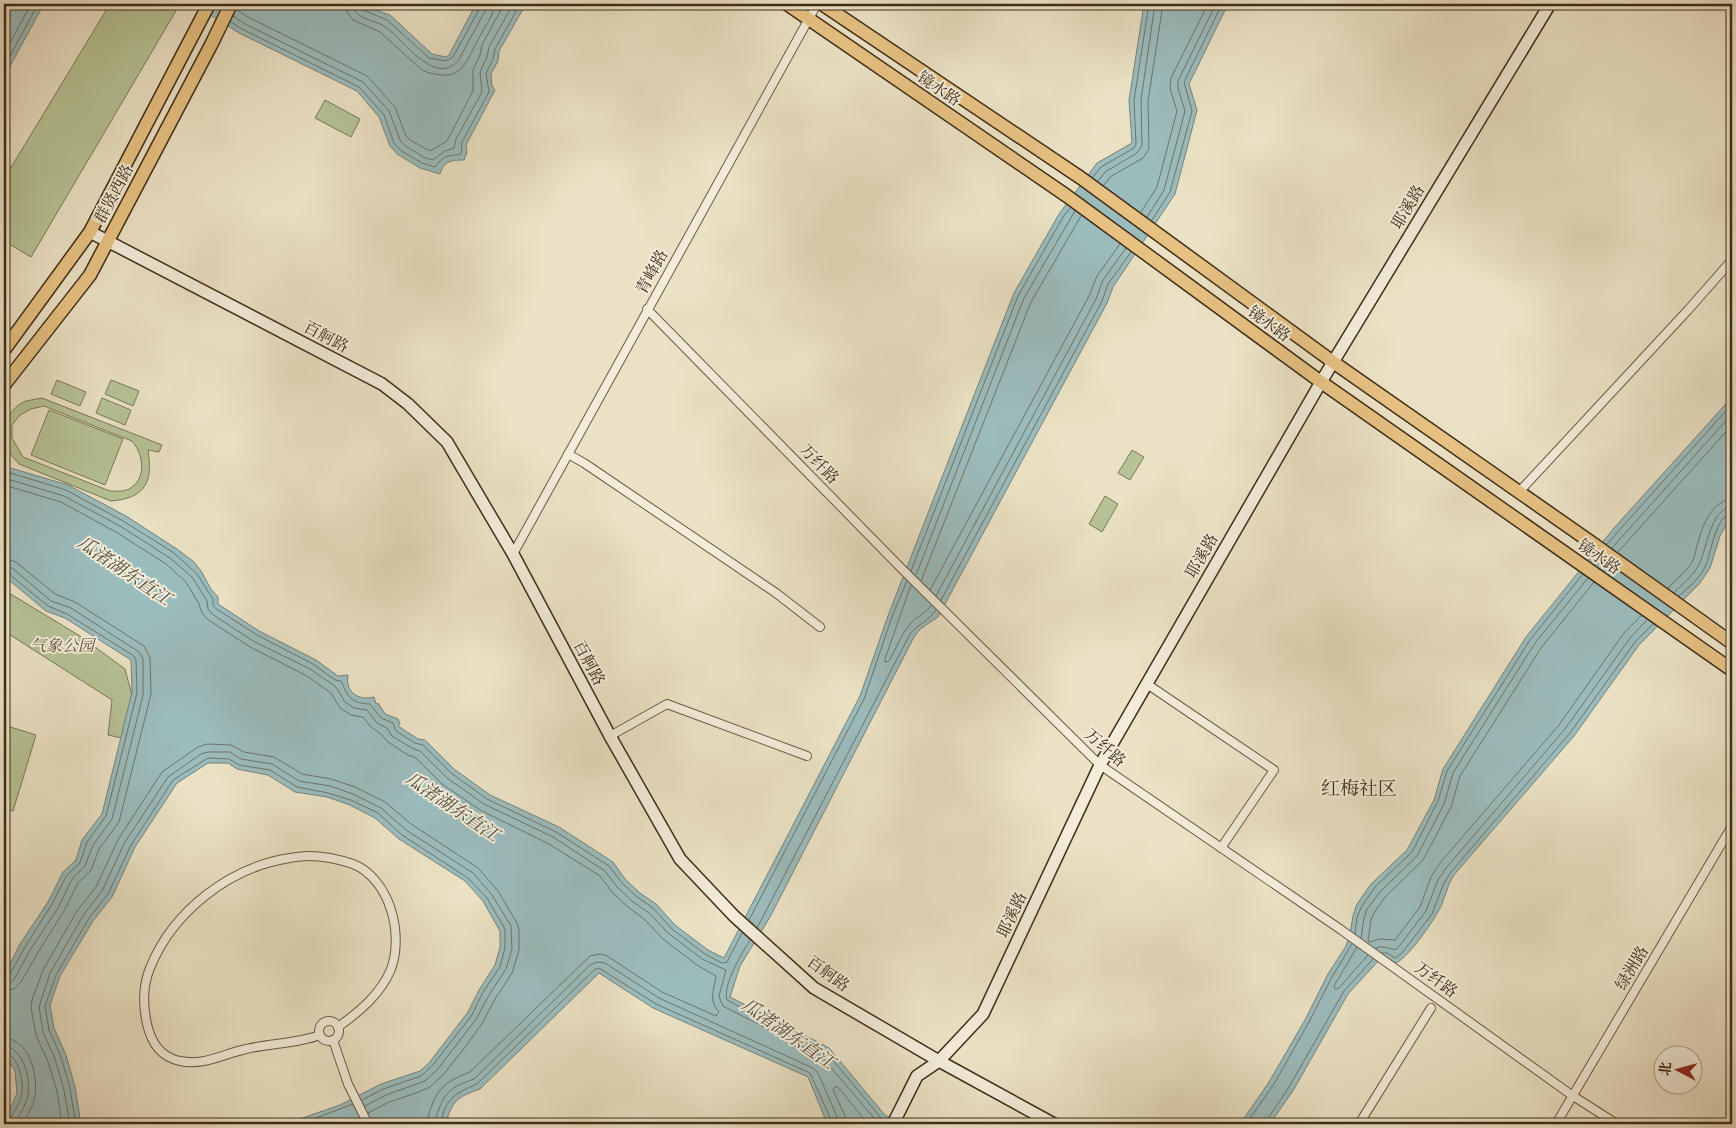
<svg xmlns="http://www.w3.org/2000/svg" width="1736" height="1128" font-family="'Libre Bodoni','Noto Serif SC',serif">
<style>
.green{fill:#b6c396;stroke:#7a7857;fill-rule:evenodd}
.water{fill:#9bbcbd;stroke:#76837b}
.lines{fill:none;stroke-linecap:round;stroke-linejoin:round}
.shore{stroke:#6d746a;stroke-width:1}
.street-casing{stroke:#6a5a43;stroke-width:10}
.secondary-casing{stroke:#3f2d18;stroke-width:14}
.primary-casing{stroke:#3f2d18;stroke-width:15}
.street{stroke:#f2ecd9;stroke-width:8}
.secondary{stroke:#f2ecd9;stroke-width:11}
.primary{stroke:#e6c182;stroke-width:12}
.labels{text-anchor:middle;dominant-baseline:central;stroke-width:4;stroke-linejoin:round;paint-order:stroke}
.street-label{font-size:16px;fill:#3f2d18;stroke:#f2ecd9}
.park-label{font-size:16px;font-style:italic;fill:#5d5238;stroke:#f2ecd9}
.water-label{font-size:18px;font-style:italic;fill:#565141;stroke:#f2ecd9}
.quarter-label{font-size:19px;fill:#3f2d18;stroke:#f2ecd9}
</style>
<rect width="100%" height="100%" fill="#ebe2c5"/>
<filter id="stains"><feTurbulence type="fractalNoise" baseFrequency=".004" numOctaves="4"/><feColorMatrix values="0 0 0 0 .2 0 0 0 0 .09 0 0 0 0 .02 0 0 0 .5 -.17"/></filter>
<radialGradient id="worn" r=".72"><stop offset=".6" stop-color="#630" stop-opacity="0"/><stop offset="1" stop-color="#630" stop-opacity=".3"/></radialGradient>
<g class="green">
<path d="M 110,4 L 180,4 L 31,257 L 4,241 L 4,179 Z"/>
<path d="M 325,100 L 360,119 L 351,137 L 315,118 Z"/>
<path d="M 57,380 L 86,392 L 80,406 L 51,394 Z"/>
<path d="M 111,380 L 139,391 L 133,406 L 105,394 Z"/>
<path d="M 42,398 L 162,445 L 159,452 L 148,450 C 153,482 146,498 111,501 L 19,464 C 13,457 5,450 4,440 C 1,424 11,407 26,401 C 31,400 37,399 42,398 ZM 44,406 L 132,441 C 143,453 148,479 129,489 C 123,492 116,491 110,491 L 23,457 L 12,438 L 12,425 L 20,415 L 31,409 Z"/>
<path d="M 102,398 L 131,410 L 125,425 L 96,413 Z"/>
<path d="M 49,410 L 123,439 L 105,485 L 31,455 Z"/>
<path d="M 1132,450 L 1144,457 L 1130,480 L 1118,473 Z"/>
<path d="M 1105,496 L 1118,504 L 1102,532 L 1089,524 Z"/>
<path d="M 4,590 L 80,636 L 125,669 L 133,699 L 126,739 L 108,735 L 112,700 L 4,631 Z"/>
<path d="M 4,725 L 36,735 L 13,811 L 4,809 Z"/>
</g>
<g class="water">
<path d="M 4,4 L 44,4 L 4,77 Z"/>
<path d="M 193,4 L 359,4 L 390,15 L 432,54 L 446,57 L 449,55 L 476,4 L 526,4 L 499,51 L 498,61 L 491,74 L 492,86 L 495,90 L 466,145 L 467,152 L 464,160 C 451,160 444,161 440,174 L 420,168 L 397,154 L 390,146 L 379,117 L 357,91 L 239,33 Z"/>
<path d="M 1144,4 L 1228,4 L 1189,84 L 1197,110 L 1175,194 L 1113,287 L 1107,303 L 938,617 L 920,629 L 914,637 L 770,917 L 740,966 L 730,997 L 829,1048 L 885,1115 L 903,1124 L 830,1124 L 826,1121 L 808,1077 L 653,1008 L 599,973 L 480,1089 C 455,1098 454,1100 445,1124 L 285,1124 L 340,1105 L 381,1084 L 420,1071 L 429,1063 L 468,1012 L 479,990 L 495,965 L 500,947 L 500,931 L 483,901 L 465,881 L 399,839 L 375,818 L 350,805 L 327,797 L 295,792 L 268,775 L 237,769 L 228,763 L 208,763 L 177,783 L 135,847 L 112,897 L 93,921 L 60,976 L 50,1005 L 54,1028 L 66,1055 L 75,1087 L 80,1118 L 84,1124 L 4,1124 L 17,1093 L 15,1071 L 4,1054 L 4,980 L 7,970 L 20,944 L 48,902 L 63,872 L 76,860 L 82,840 L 102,814 L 132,692 L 131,660 L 65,618 L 46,611 L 4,576 L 4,466 L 68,485 L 126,516 L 177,549 L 194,562 L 201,571 L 211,589 L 218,597 L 218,604 L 259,631 L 316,660 L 338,676 L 348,675 C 345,692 358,701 374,697 L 376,704 L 378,703 L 385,714 L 398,719 L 400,724 L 398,726 L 418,739 L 425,740 L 454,769 L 490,795 L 559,827 L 613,862 L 625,879 L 640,893 L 656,904 L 675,925 L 708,950 L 724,958 L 860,696 L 889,613 L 1014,293 L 1059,214 L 1097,163 L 1132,143 L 1129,100 Z"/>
<path d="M 1732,397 L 1732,514 L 1720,536 L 1710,568 L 1700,583 L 1639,645 L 1574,736 L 1454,875 C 1448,884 1446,894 1442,904 C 1436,918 1409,957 1396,963 L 1385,958 L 1380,959 L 1348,994 L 1294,1089 L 1270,1124 L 1240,1124 L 1269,1082 L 1305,1020 L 1328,974 L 1346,946 L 1350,934 L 1353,916 L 1357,904 L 1371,884 L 1407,850 L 1434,800 L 1443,769 L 1526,637 L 1614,528 Z"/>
</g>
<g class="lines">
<g class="shore">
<path d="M 346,4 L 347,12 L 353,20 L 380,32 L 422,70 C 428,73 434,74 441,75 C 465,78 470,52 480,36 C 485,26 494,16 494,4"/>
<path d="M 353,4 C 354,19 371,19 382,25 C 401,35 433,88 458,61 L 485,11 L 487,4"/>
<path d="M 360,4 L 363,10 L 387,20 L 429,58 L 446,61 L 453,57 L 480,8 L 480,4"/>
<path d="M 237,10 L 248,17 L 367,76 L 395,107 L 406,136 L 410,140 L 430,151 L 447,141 L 473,91 L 473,70 L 480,55 L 482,45 L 504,4"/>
<path d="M 233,16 L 245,24 L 363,82 L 389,111 L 400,140 L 404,145 L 425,158 L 433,160 L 445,151 L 454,148 L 456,139 L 482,92 L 480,72 L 487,57 L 489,47 L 513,4"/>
<path d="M 231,22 L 242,29 L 359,87 L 384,115 L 394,143 L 400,150 L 422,163 L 435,167 L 442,159 L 448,156 L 461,154 L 462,142 L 489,92 L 486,73 L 493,59 L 495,49 L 520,4"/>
<path d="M 4,54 L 31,4"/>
<path d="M 4,67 L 38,4"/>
<path d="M 1093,177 L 1101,167 L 1134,148 L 1136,144 L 1134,100 L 1149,4"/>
<path d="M 1098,181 L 1105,172 L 1137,153 L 1142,146 L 1141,100 L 1155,4"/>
<path d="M 1104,185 L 1110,177 L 1143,158 L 1149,149 L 1148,101 L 1163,4"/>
<path d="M 1141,212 L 1157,187 L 1177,111 L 1170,88 L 1171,78 L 1208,4"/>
<path d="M 1147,217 L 1164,190 L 1185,111 L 1178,88 L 1178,81 L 1216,4"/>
<path d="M 1152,220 L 1170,192 L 1192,111 L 1184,82 L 1222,4"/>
<path d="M 4,471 L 66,490 L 123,521 L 174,553 L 197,574 L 213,599 L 213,605 L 215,608 L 257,635 L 313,664 L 335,680 L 341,681 C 348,697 351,703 370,704 L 381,718 L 393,723 L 396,731 L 415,743 L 423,745 L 451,773 L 487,799 L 556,832 L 609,866 L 622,883 L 637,897 L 653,908 L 672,929 L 705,954 L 722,963 L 727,962 L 742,933"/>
<path d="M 4,478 L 64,496 L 120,526 L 170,558 L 192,577 L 207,601 L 208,609 L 212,614 L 253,641 L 310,669 L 336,687 L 345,702 L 354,708 L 367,710 L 377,723 L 387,728 L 392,736 L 412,748 L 420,751 L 447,778 L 484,804 L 553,837 L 605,871 L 617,887 L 633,902 L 649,913 L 668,933 L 702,959 L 726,970 L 719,996 L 723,1006 L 822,1057 L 879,1124"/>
<path d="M 4,485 L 61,502 L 116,532 L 166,564 L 186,582 L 199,604 L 202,613 L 207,619 L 250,647 L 307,676 L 331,693 L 340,708 L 351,715 L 363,717 L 371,727 L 381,734 L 388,742 L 408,755 L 416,758 L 442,784 L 480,810 L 549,844 L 600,876 L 612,892 L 628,907 L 644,919 L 663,939 L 697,965 L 716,976 C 714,991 708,999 719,1012 L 716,1016 L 662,992 L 607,956 L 600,954 L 590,956 L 470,1072 C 451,1080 440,1084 432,1105 C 430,1111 427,1117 427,1124"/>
<path d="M 1607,544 L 1732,404"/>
<path d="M 1612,548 L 1732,414"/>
<path d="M 1618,552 L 1732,425"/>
<path d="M 4,558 L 16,562 L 55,594 L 75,602 L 144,646 L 150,658 L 151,694 L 119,822 L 99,849 L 91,870 L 78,883 L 64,911 L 37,954 L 21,982 L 14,989 L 4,991"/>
<path d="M 4,566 L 12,568 L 51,601 L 71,608 L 139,652 L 143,659 L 143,695 L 112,819 L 93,845 L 85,866 L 72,879 L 58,908 L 30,950 L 15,978 L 11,982 L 4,983"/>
<path d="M 911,571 L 1018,296 L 1063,217 L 1070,208"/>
<path d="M 4,572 L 9,574 L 48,606 L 67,614 L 134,656 L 136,660 L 137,693 L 106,816 L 87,842 L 80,863 L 67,875 L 52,904 L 25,947 L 10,974 L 4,977"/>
<path d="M 916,575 L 1024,298 L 1075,211"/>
<path d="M 921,581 L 1031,302 L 1081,216"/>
<path d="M 1594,582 L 1541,648 L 1460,776 L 1451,807 L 1423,860 L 1385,897 L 1374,913 L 1371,920 L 1368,940 L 1369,942 L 1380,939 L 1395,940 L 1420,907 L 1431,877 L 1440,863 L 1559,725 L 1624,633 L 1641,616"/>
<path d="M 911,585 L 885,659 L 885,662 L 889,661 C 896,649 901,634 911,623 C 917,616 927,613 931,605"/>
<path d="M 1668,588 C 1676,580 1686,572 1692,562 C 1696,555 1696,546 1699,539 C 1703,523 1714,500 1732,499"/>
<path d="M 930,590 L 1089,296 L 1097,276 L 1120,244"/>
<path d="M 1674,593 C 1683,583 1695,575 1700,562 C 1707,547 1711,508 1732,507"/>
<path d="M 936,596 L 1096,299 L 1103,280 L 1126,248"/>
<path d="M 1679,596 C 1689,587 1699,579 1705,567 C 1711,555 1715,515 1732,513"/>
<path d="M 941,600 L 1102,301 L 1108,284 L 1131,252"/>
<path d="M 749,920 L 864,699 L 893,614 L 907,581"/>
<path d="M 757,928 L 910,634 C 917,625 931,619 936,610"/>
<path d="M 1355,934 L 1357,917 L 1362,906 L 1375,887 L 1412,852 L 1438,801 L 1447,771 L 1530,640 L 1583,574"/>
<path d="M 1361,938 L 1364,918 L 1367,909 L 1380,892 L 1417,856 L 1444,804 L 1453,773 L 1535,643 L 1588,578"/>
<path d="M 750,940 C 742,953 722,986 727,1000 L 826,1052 L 881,1118 L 887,1121"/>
<path d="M 1357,947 L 1334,986 L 1335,989 L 1338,989 L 1368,955"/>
<path d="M 1376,948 C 1385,944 1390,951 1397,949 L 1426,911 L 1438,880 L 1446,868 L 1565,729 L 1630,638 L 1647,620"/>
<path d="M 1382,953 L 1387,953 L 1395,958 L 1401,954 L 1432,914 L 1444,883 L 1451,872 L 1570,733 L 1635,642 L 1653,624"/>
<path d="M 4,1038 C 29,1039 38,1074 35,1095 C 34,1105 27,1115 23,1124"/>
<path d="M 4,1046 C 23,1047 31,1079 28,1095 C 26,1104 19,1116 15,1124"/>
<path d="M 4,1052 C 18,1054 24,1081 22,1093 C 20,1102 14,1112 10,1120 L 4,1123"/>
<path d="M 62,1124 L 57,1091 L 48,1062 L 36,1035 L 31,1008 L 32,1000 L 43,970 L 77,911 L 96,887 L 119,838 L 162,772 L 198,747 L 207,744 L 231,745 L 244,752 L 274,757 L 302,774 L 331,779 L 355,787 L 385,802 L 411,824 L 478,868 L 498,891 L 517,923 L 519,931 L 519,950 L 512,973 L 495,999 L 483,1022 L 466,1046 L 443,1075 L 430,1087 L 416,1093 L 389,1102 L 368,1113"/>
<path d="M 70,1124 L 64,1090 L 55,1059 L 43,1032 L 39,1007 L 50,973 L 84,914 L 102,891 L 125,842 L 168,777 L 201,754 L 208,752 L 230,752 L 241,759 L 272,764 L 299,781 L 330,786 L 353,794 L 381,808 L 406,830 L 473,873 L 492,895 L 511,926 L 512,949 L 506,969 L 489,995 L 477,1018 L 437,1070 L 425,1081 L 386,1095 L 365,1106"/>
<path d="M 78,1124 L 75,1120 L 70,1088 L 61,1057 L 49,1030 L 45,1006 L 56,975 L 89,918 L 108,894 L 131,845 L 173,780 L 208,758 L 229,759 L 239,765 L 270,770 L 297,787 L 328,793 L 351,800 L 378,813 L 402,835 L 468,878 L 487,898 L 505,929 L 505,948 L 500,967 L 483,992 L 472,1015 L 432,1066 L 421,1076 L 383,1089 L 362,1100"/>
<path d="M 300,1124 L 353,1104"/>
<path d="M 435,1124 C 435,1119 437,1114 439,1109 C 446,1089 455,1086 474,1079 L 590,965 L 597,962 L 605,963 L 659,998 L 813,1068 L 818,1073 L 838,1119 L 839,1124"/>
<path d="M 441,1124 C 444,1099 456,1093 477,1084 L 594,970 L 599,968 L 656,1004 L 810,1073 L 833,1124"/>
<path d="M 846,1124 L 845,1116 L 833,1090 L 835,1087 L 838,1087 L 868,1124"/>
<path d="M 1246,1124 L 1274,1084 L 1309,1022 L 1332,977 L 1352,944"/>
<path d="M 1266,1124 L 1267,1120 L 1289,1087 L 1344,991 L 1373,959"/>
</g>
<g class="street-casing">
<g id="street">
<path d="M 647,309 L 901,568 L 1100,765 L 1340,929 L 1573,1096 L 1617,1124"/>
<path d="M 568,454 L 584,463 L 776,593 L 820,627"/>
<path d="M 1519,492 L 1688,310 L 1732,260"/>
<path d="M 513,554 L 817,4"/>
<path d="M 1147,684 L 1274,770 L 1221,848"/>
<path d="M 610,736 L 667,704 L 807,756"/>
<circle cx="329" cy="1031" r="10"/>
<path d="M 320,1035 C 296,1044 270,1043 246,1049 C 223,1054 204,1066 180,1061 C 160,1057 151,1042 147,1024 C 143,1006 143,985 150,968 C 173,911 230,867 290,858 C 296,857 302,856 309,856 C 324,856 338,859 353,864 C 390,879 404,934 391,969 C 381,994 359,1012 338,1027"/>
<path d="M 333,1040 L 348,1084 L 368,1124"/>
<path d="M 1359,1124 L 1431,1008"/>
<path d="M 1556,1124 L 1732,826"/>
</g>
</g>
<g class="secondary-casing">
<g id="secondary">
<path d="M 90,232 L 382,384 L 408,404 L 447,442 L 513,554 L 610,736 L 680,859 L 734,916 L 814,988 L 939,1061 L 1054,1124"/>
<path d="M 893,1124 L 917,1076 L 939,1061 L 983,1014 L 1100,765 L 1321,382 L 1550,4"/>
</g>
</g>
<g class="primary-casing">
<g id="primary">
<path d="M 787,4 L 1067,196 L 1321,382 L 1732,670"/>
<path d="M 822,4 L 1081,178 L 1333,362 L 1592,543 L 1732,643"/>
<path d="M 4,350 L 90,232 L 209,4"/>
<path d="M 4,385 L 90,275 L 211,45 L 231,4"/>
</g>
</g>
<use href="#street" class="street"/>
<use href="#secondary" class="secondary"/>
<use href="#primary" class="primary"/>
</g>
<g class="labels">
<g class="street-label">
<text transform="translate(939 89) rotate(34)">镜水路</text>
<text transform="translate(114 194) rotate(-62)">群贤西路</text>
<text transform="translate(1408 207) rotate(-59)">耶溪路</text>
<text transform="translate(652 272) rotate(-61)">青峰路</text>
<text transform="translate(1269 324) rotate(36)">镜水路</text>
<text transform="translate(326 337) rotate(28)">百舸路</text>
<text transform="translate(819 464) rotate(46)">万纤路</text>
<text transform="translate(1202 556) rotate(-60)">耶溪路</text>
<text transform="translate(1599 557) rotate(35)">镜水路</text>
<text transform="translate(589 663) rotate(62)">百舸路</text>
<text transform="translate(1105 748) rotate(41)">万纤路</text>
<text transform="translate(1012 915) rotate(-65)">耶溪路</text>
<text transform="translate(1632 968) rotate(-59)">绿洲路</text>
<text transform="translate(828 974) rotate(36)">百舸路</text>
<text transform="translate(1436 980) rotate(36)">万纤路</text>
</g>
<g class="park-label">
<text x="62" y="646">气象公园</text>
</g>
<g class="water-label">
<text transform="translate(124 571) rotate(34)">瓜渚湖东直江</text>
<text transform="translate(452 807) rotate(34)">瓜渚湖东直江</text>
<text transform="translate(788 1034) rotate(35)">瓜渚湖东直江</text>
</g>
<g class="quarter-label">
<text x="1359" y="789">红梅社区</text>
</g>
</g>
<rect width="1736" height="1128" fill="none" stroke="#ebe2c5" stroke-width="20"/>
<rect x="5" y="5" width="1726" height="1118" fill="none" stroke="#3f2d18" stroke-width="2.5"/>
<rect x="10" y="10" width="1716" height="1108" fill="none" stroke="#3f2d18"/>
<g transform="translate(1678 1070) rotate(276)"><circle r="24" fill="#f2ecd9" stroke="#aaa08c"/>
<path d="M0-4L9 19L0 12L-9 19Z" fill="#8f2418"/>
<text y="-8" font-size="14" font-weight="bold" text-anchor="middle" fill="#3f2d18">北</text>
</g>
<rect width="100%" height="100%" filter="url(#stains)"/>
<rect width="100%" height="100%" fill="url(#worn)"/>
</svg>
